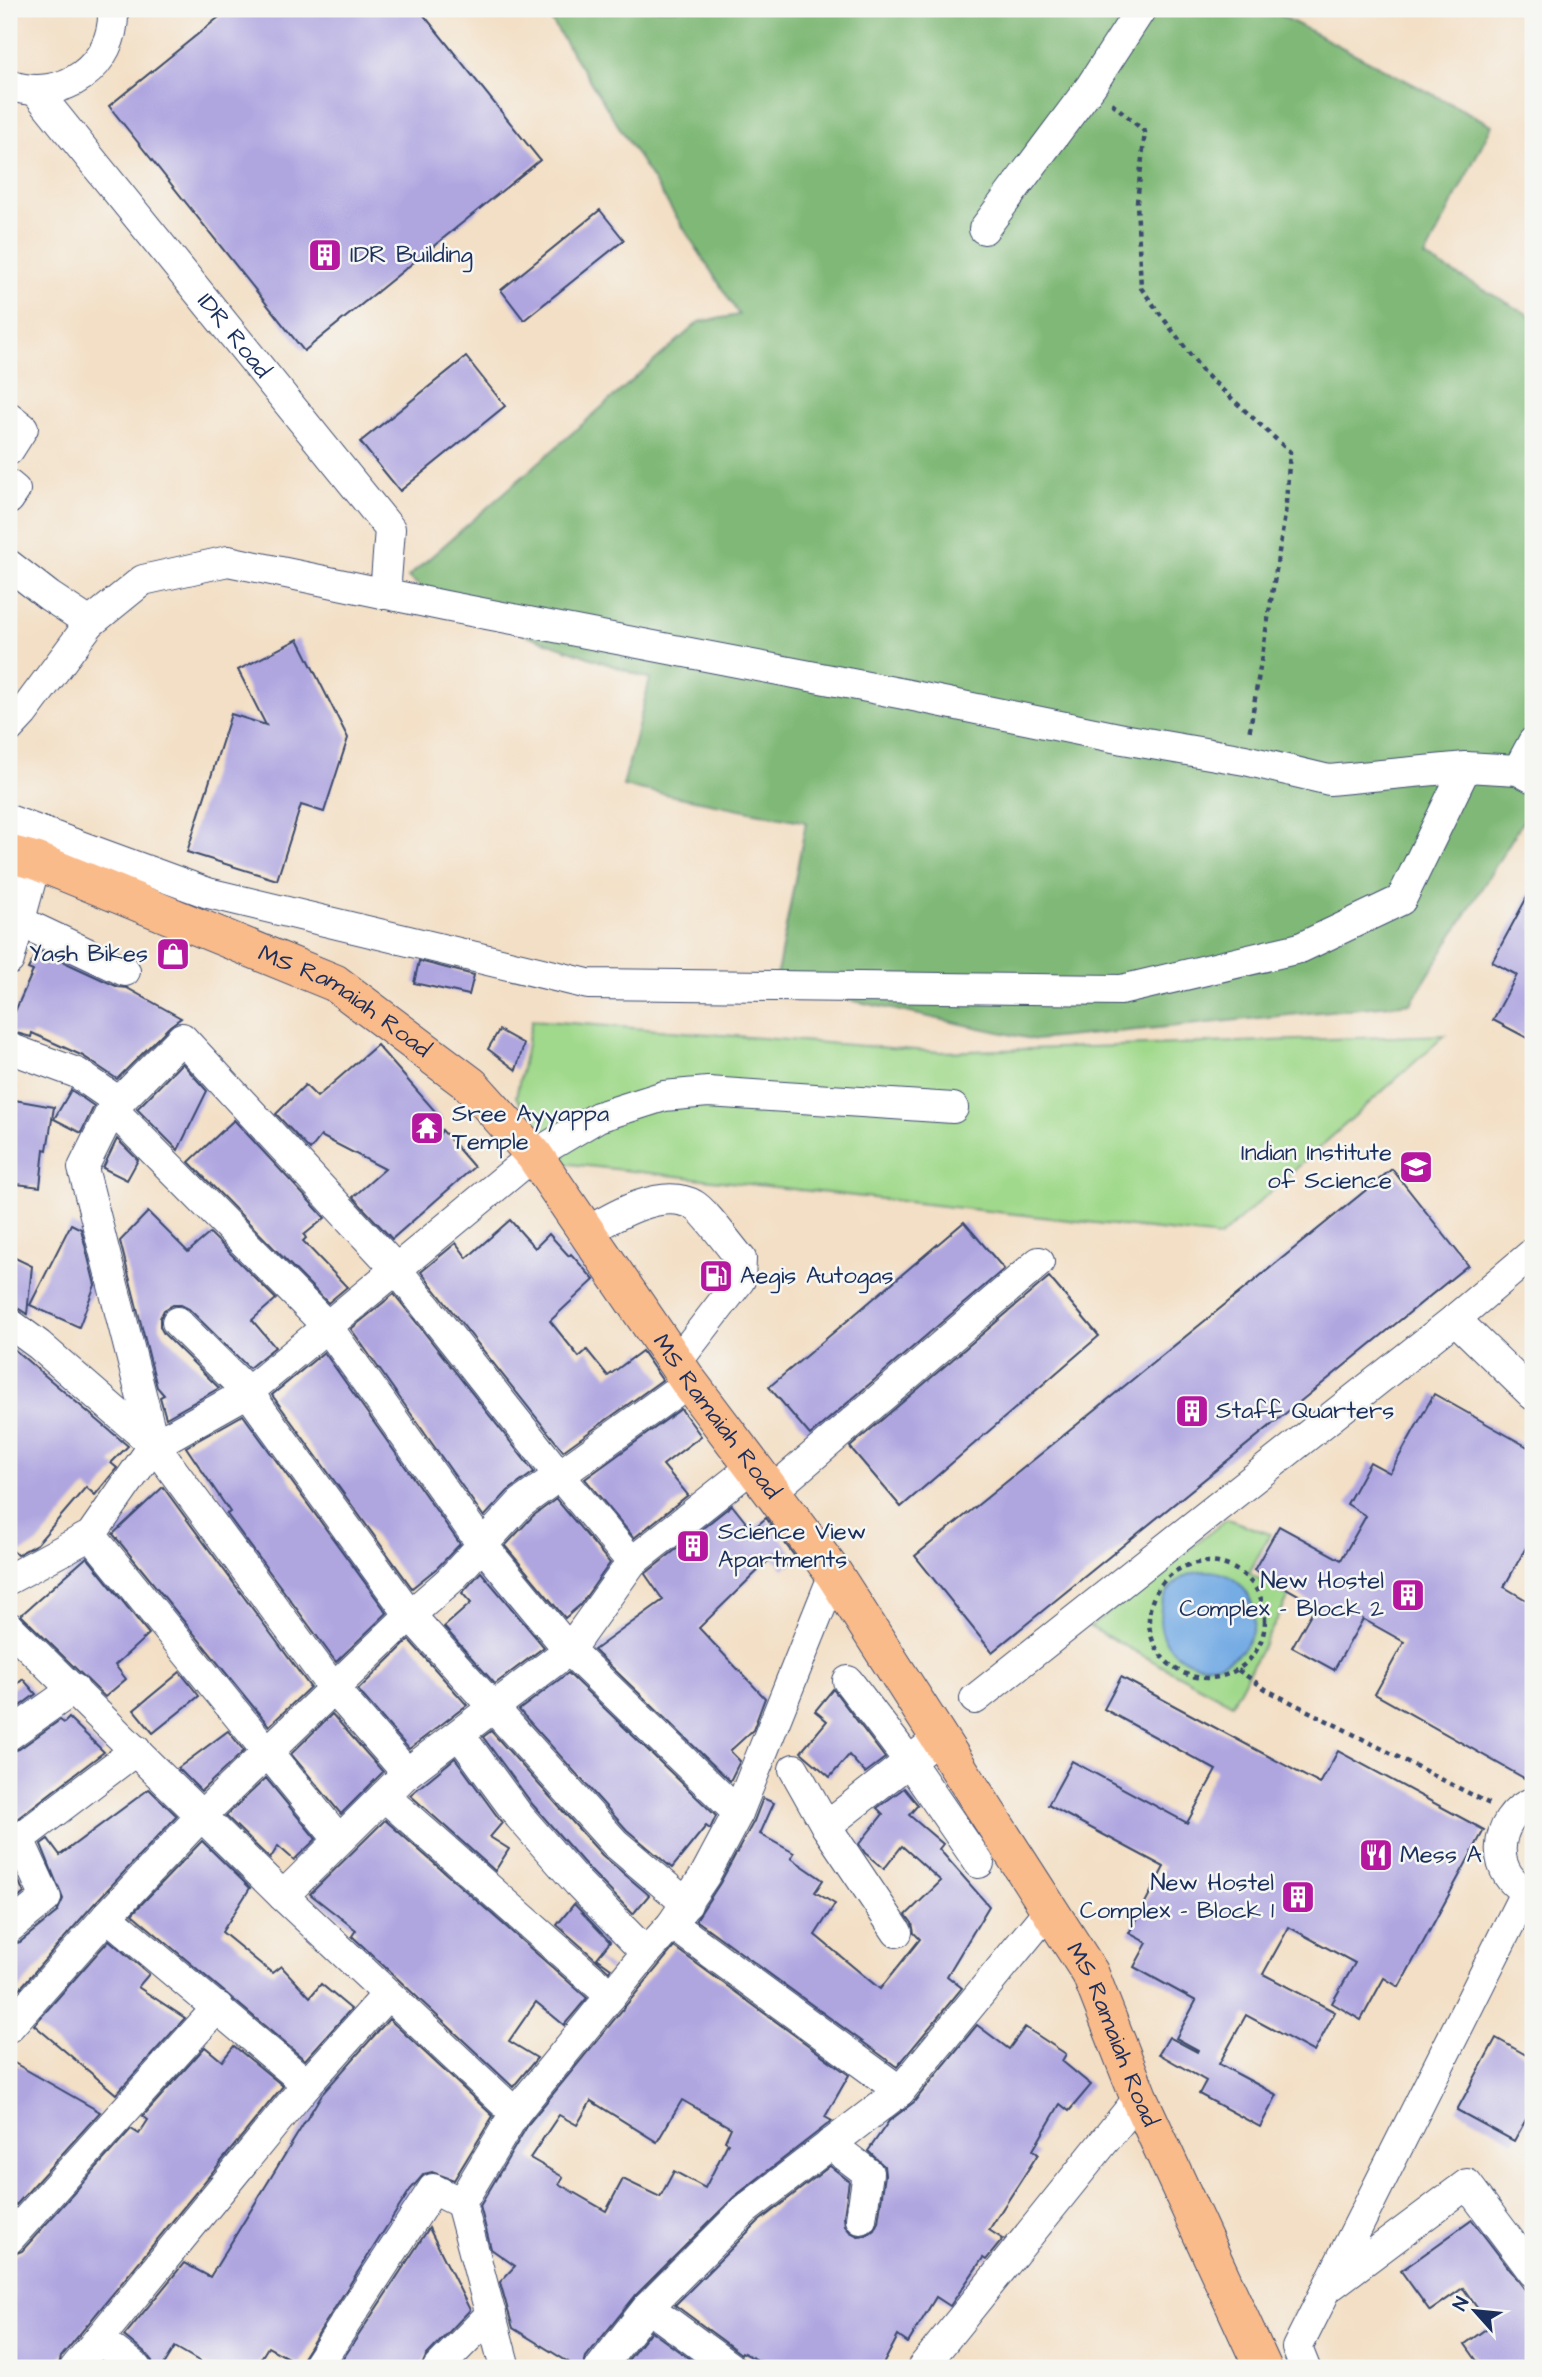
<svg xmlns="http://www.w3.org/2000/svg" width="1542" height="2377" font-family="'Architects Daughter',sans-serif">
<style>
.green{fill:#a0d98b;stroke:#5e8474;stroke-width:2}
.forest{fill:#80b977;stroke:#4e746a;stroke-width:2}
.water{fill:#76ace4;stroke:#486ea1;stroke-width:2}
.building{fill:#afa6e0;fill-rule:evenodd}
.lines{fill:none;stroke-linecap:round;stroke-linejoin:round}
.minor-casing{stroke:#3b496d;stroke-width:32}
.major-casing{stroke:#3b496d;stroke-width:39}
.path{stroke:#3b496d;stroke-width:4.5;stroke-dasharray:5 5;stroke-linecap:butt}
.minor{stroke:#fff;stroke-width:30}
.major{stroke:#fabb8b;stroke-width:37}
.labels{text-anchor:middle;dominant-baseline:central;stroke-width:5;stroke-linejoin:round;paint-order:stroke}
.poi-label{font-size:24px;fill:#1b2f5e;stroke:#f6f6f2;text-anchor:start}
.street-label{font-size:24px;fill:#1b2f5e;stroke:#f6f6f2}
</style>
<rect width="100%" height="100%" fill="#f6f6f2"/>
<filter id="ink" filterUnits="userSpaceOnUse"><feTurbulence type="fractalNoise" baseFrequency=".0143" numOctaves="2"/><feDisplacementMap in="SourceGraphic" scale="14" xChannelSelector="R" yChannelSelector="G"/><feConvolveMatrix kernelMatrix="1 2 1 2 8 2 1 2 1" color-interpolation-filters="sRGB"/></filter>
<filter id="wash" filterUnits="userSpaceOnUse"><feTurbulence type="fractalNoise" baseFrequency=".00686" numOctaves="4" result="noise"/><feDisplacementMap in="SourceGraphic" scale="28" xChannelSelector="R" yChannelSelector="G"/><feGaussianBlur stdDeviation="1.57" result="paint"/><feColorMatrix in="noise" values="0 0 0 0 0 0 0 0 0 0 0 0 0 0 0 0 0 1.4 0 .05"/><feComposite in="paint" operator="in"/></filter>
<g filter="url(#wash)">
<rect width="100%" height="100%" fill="#f3dfc5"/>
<g class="green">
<path d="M 532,1020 L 941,1052 L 1445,1035 L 1220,1237 L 561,1163 L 516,1097 Z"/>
<path d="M 1227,1519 L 1270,1534 L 1249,1573 L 1289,1597 L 1232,1704 L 1090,1627 Z"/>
</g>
<path class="forest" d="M 544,9 L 1268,9 L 1492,125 L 1425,257 L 1533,317 L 1533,805 L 1411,1003 L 1036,1040 L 775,984 L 806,822 L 623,786 L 650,679 L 445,606 L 408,577 L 699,322 L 739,315 Z"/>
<circle class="water" cx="1207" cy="1618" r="47"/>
<g id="blocks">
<g class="building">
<path d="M 229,9 L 419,9 L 540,160 L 304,351 L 109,106 Z"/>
<path d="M 600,210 L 624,240 L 524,320 L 501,290 Z"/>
<path d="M 466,357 L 505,406 L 400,491 L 360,442 Z"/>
<path d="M 298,639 L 348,738 L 324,812 L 301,805 L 277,880 L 187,852 L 231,714 L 266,725 L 238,670 Z"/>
<path d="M 1533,886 L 1533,1041 L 1493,1020 L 1517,975 L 1492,962 Z"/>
<path d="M 38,950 L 118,987 L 127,988 L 181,1018 L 170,1026 L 117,1079 L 83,1056 L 32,1033 L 31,1037 L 9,1031 L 9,1025 L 33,971 L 28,969 Z"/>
<path d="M 419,961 L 474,975 L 469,995 L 414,983 Z"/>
<path d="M 499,1030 L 524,1044 L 516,1070 L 488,1049 Z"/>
<path d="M 377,1045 L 441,1118 L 436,1122 L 439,1126 L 436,1141 L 442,1130 L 474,1167 L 392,1239 L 353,1197 L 385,1169 L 321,1136 L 310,1150 L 276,1114 L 305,1085 L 317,1097 Z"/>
<path d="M 182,1063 L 207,1091 L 178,1150 L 137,1109 Z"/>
<path d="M 71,1090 L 94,1106 L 81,1133 L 54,1119 Z"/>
<path d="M 9,1099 L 54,1107 L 47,1150 L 44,1149 L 40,1187 L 9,1183 Z"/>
<path d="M 234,1120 L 325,1218 L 304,1235 L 306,1238 L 303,1241 L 347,1287 L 328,1303 L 189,1162 Z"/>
<path d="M 117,1139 L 138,1160 L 127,1180 L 103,1168 Z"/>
<path d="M 1392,1169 L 1468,1265 L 992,1652 L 915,1556 Z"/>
<path d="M 148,1212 L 188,1252 L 210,1233 L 276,1299 L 252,1320 L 275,1347 L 249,1368 L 189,1309 L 181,1305 L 173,1305 L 164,1310 L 160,1318 L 160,1327 L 164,1334 L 219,1388 L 166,1418 L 160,1397 L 164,1395 L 157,1387 L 120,1241 Z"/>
<path d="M 510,1220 L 535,1248 L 549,1234 L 569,1256 L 571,1254 L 594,1280 L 550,1321 L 579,1357 L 587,1350 L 608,1376 L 642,1351 L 662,1380 L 563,1451 L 421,1272 L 456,1243 L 467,1258 Z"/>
<path d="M 964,1222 L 1004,1269 L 810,1435 L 769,1387 Z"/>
<path d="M 71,1224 L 81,1229 L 95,1285 L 79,1327 L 30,1305 Z"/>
<path d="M 9,1255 L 32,1266 L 27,1314 L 19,1309 L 9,1306 Z"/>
<path d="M 1049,1277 L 1099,1336 L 901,1507 L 850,1447 Z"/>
<path d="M 394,1294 L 534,1472 L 508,1491 L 484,1517 L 351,1329 Z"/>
<path d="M 9,1345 L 128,1446 L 111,1463 L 117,1468 L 95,1495 L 86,1487 L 37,1544 L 17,1555 L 9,1547 Z"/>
<path d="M 324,1352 L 460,1544 L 437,1568 L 412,1588 L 272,1395 Z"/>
<path d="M 1434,1394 L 1533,1450 L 1533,1535 L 1504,1587 L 1533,1604 L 1533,1783 L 1375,1694 L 1404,1642 L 1363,1619 L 1334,1670 L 1292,1647 L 1316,1605 L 1254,1570 L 1279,1526 L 1341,1560 L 1366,1516 L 1347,1504 L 1370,1462 L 1390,1473 Z"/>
<path d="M 681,1409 L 701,1436 L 663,1465 L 688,1495 L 634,1538 L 585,1479 Z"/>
<path d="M 243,1415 L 387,1613 L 336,1662 L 226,1513 L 227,1514 L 230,1512 L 186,1447 Z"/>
<path d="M 163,1487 L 310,1687 L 269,1726 L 113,1534 Z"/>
<path d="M 556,1499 L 610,1563 L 580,1605 L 565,1618 L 505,1546 L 533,1516 Z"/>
<path d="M 732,1505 L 752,1530 L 766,1518 L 796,1558 L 783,1569 L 772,1557 L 699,1628 L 765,1698 L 753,1730 L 730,1751 L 740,1761 L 730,1781 L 594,1650 L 663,1600 L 645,1574 Z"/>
<path d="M 87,1557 L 149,1634 L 115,1665 L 126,1679 L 105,1697 L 21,1615 Z"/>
<path d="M 481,1572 L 544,1647 L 495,1684 L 444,1627 L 471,1603 L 462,1593 Z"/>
<path d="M 409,1640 L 467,1705 L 409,1749 L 358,1690 Z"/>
<path d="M 180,1672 L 199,1696 L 153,1733 L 134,1710 Z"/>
<path d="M 568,1673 L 716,1816 L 710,1829 L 706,1826 L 672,1868 L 627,1830 L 519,1710 Z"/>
<path d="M 1121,1677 L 1320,1784 L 1338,1751 L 1484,1830 L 1399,1987 L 1384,1978 L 1361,2020 L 1332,2003 L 1355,1963 L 1289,1927 L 1263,1974 L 1335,2012 L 1314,2052 L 1246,2015 L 1219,2064 L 1277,2095 L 1260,2127 L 1199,2094 L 1206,2081 L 1159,2054 L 1169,2037 L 1197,2052 L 1198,2050 L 1176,2038 L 1196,2001 L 1134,1967 L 1147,1943 L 1129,1933 L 1164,1867 L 1048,1805 L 1072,1761 L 1187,1823 L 1216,1770 L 1104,1709 Z"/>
<path d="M 23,1679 L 36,1694 L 9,1714 L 9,1692 Z"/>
<path d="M 833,1689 L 885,1758 L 865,1773 L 849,1755 L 830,1777 L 801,1752 L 827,1721 L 815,1711 Z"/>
<path d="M 332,1714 L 383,1772 L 341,1814 L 291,1754 Z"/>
<path d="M 69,1718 L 104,1752 L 9,1825 L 9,1752 L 19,1749 L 60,1720 L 64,1723 Z"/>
<path d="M 228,1731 L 244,1751 L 201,1791 L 178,1768 Z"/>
<path d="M 491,1731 L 602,1855 L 649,1895 L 633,1914 L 591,1871 L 533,1805 L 483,1737 Z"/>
<path d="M 455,1758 L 502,1823 L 490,1837 L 509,1849 L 495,1871 L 410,1795 Z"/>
<path d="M 266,1778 L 316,1839 L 294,1860 L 278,1846 L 270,1859 L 226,1816 Z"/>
<path d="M 904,1788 L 918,1805 L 909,1815 L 943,1844 L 939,1849 L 989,1906 L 947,1976 L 962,1988 L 897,2067 L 696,1920 L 720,1883 L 754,1821 L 763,1798 L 774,1803 L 760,1834 L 794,1853 L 791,1858 L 823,1880 L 815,1892 L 835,1904 L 815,1935 L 880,1989 L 920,1939 L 914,1933 L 912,1923 L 906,1915 L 941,1881 L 902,1846 L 884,1869 L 865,1853 L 859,1844 L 883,1814 L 877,1808 Z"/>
<path d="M 149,1789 L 177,1816 L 94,1904 L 9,2001 L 9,1945 L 20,1942 L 57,1912 L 63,1899 L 41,1844 L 48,1839 L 60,1855 Z"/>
<path d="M 385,1820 L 587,1998 L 564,2025 L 536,2002 L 509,2041 L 537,2058 L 513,2087 L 352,1936 L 356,1930 L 310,1894 Z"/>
<path d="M 202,1841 L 250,1888 L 222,1932 L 272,1973 L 281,1966 L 310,1997 L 321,1984 L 351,2009 L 305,2060 L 132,1914 Z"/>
<path d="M 9,1859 L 24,1893 L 9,1906 Z"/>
<path d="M 574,1904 L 610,1942 L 597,1958 L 611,1968 L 609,1971 L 557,1925 Z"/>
<path d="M 109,1940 L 149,1974 L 138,1987 L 185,2018 L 116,2094 L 34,2025 Z"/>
<path d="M 674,1947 L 849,2075 L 825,2117 L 832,2121 L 734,2197 L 636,2295 L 586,2357 L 583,2368 L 578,2368 L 513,2328 L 500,2282 L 515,2266 L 491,2249 L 480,2206 L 529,2123 ZM 682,2100 L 731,2128 L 725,2141 L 728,2143 L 705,2188 L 674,2171 L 660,2197 L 623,2179 L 606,2211 L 559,2184 L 563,2177 L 530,2158 L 559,2115 L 577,2125 L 591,2101 L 657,2142 Z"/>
<path d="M 389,2019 L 493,2116 L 454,2180 L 432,2172 L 424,2174 L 410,2190 L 299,2364 L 268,2347 L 255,2368 L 211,2368 L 175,2347 L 162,2368 L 153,2368 L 152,2361 L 147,2355 L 124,2336 L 184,2263 L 210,2277 L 322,2094 Z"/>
<path d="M 977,2025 L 1009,2049 L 1025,2027 L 1066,2054 L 1062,2061 L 1091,2085 L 1069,2111 L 1060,2104 L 1033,2150 L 1038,2154 L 989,2230 L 1003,2239 L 986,2260 L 983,2258 L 950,2306 L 936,2297 L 908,2343 L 898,2336 L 881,2368 L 773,2368 L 742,2352 L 741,2354 L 675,2305 L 758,2222 L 830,2166 L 849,2181 L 844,2216 L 845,2226 L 850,2232 L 858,2236 L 867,2235 L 874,2230 L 878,2222 L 885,2175 L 884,2166 L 868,2151 L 889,2121 L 914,2102 Z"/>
<path d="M 1496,2038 L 1533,2059 L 1533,2107 L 1514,2141 L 1457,2110 Z"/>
<path d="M 234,2046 L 283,2086 L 61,2357 L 58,2368 L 9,2368 L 9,2256 L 22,2251 L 131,2129 L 139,2134 L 148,2120 L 143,2116 L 205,2047 L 222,2061 Z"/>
<path d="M 9,2060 L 100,2112 L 16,2205 L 9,2199 Z"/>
<path d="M 1472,2220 L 1533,2300 L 1533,2368 L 1482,2368 L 1465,2344 L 1490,2326 L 1463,2288 L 1430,2311 L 1401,2271 Z"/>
<path d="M 429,2228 L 470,2310 L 426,2356 L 421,2368 L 337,2368 Z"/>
<path d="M 651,2331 L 702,2368 L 622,2368 Z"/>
</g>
</g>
</g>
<g filter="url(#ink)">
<use href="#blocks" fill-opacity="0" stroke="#3b496d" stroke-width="2"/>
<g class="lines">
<g class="minor-casing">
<g id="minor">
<path d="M 9,85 C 62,104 116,66 113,9"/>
<path id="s1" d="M 36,91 L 390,529 L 385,594"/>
<path d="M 984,229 L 1091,86 L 1141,9"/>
<path d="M 9,417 L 23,428 L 9,450"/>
<path d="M 9,485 L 15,490 L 9,499"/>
<path d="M 9,565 L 49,596 L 90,623 L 143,580 L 228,561 L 445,606 L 904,694 L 1123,739 L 1245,760 L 1329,780 L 1466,767 L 1518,770 L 1533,778"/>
<path d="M 9,728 L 23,713 L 90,623"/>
<path d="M 1518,770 L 1533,742"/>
<path d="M 9,820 L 208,893 L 588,984 L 1121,990 L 1300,948 L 1401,900 L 1466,767"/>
<path d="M 19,921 L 125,971"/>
<path d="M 9,960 L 36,861"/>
<path d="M 9,1048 L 77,1073 L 119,1102"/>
<path d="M 112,1109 L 327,1326 L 483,1546 L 569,1650 L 738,1813"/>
<path d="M 587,1232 C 614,1216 662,1187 694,1205 C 704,1210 732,1249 741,1259 L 740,1280 L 676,1363"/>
<path d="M 1455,1319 L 1533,1395"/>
<path d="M 177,1322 L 248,1392 L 410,1615 L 615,1843 L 687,1904"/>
<path d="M 9,1323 L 39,1345 L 154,1445 L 333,1688 L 407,1773"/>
<path d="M 154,1445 L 83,1168 L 112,1109 L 182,1038 L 397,1270 L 559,1475 L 632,1562"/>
<path d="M 771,1492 L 1039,1262"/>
<path d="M 91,1535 L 339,1840"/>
<path d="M 9,1579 L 91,1535 L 154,1445 L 248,1392 L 534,1155 L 598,1117 L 664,1096 L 708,1092 L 953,1108"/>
<path d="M 9,1627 L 283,1896 L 515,2113"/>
<path d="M 848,1681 L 909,1761 L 979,1863"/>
<path d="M 975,1699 L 1455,1319 L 1533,1253"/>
<path d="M 459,1734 L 519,1816 L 578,1883 L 646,1953"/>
<path d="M 9,1735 L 74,1689"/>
<path d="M 794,1769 L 826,1826"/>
<path d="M 384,1796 L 611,1996"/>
<path d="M 1533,1802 C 1492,1817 1488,1880 1533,1893"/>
<path d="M 283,1896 L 407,1773 L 569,1650 L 632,1562 L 752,1467"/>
<path d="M 107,1916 L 307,2084"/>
<path d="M 672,1924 L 900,2091 L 1049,1910"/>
<path d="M 9,1928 L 46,1898 L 19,1839 L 136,1750"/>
<path d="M 897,1932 L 826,1826 L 939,1738"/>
<path d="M 9,2027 L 107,1916 L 201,1816 L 410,1615 L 449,1581 L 521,1503 L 689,1382"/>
<path d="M 830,2144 L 868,2173 L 861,2219"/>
<path d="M 9,2239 L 218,2007"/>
<path d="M 1332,2285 L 1467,2184 L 1533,2272"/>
<path d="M 648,2307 L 731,2368"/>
<path d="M 99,2339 L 136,2368"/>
<path d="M 75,2368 L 307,2084 L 387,1995"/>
<path d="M 316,2368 L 433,2189 L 461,2203"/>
<path d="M 438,2368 L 491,2314"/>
<path d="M 505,2368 L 461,2203 L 515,2113 L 646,1953 L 672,1924 L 705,1875 L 738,1813 L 834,1574"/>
<path d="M 600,2368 L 648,2307 L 746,2209 L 900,2091"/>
<path d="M 922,2368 L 1139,2098"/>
<path d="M 1305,2368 L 1297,2348 L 1526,1891"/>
</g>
</g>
<g class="major-casing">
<g id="major">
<path id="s2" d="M 9,854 L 36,861 L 335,983 L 471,1085 L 534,1155 L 689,1382 L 834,1574 L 1090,1973 L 1139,2098 L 1263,2368"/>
</g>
</g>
<g class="path">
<path d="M 1112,103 L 1145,132 L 1137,202 L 1141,288 L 1203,372 L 1290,452 L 1285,515 L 1249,735"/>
<circle cx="1207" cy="1620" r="58"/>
<path d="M 1238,1670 L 1267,1690 L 1490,1804"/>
</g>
<use href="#minor" class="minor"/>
<use href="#major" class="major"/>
</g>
</g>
<defs>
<g id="building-square" transform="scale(1.75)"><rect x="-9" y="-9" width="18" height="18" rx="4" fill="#b5179e" stroke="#f6f6f2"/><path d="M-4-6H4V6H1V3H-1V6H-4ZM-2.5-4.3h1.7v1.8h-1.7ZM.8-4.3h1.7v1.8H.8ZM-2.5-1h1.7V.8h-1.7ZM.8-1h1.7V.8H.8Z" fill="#fff"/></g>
<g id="shop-square" transform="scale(1.75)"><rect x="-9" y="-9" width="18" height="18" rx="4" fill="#b5179e" stroke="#f6f6f2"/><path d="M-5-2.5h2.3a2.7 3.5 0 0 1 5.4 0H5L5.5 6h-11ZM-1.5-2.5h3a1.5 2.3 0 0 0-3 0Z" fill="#fff"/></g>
<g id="temple-square" transform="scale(1.75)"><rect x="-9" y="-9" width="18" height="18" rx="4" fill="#b5179e" stroke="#f6f6f2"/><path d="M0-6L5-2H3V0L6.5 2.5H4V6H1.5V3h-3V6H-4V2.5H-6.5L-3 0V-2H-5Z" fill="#fff"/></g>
<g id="university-square" transform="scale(1.75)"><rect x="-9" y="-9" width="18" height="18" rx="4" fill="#b5179e" stroke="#f6f6f2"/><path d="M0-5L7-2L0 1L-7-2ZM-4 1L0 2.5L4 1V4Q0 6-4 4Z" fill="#fff"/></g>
<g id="fuel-square" transform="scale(1.75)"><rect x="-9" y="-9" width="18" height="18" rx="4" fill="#b5179e" stroke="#f6f6f2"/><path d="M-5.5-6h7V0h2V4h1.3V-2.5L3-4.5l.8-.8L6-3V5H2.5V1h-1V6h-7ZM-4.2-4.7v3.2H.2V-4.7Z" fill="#fff"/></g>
<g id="restaurant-square" transform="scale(1.75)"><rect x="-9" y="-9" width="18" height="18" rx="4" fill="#b5179e" stroke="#f6f6f2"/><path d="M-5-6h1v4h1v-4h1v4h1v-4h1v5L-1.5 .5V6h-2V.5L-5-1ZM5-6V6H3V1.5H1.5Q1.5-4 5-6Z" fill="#fff"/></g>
</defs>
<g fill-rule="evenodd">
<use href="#building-square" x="325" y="255"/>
<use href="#shop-square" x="173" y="954"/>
<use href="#temple-square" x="427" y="1128"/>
<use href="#university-square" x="1416" y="1167"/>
<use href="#fuel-square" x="716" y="1276"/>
<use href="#building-square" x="1192" y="1411"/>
<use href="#building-square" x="693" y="1546"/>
<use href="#building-square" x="1408" y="1595"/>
<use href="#restaurant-square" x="1376" y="1855"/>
<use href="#building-square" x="1298" y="1897"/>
</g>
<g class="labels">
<g class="poi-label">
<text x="350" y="255">IDR Building</text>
<text x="148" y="954" text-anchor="end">Yash Bikes</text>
<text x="452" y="1114">Sree Ayyappa<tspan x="452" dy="28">Temple</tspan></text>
<text x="1392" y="1153" text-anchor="end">Indian Institute<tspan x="1392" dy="28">of Science</tspan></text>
<text x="740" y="1276">Aegis Autogas</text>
<text x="1216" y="1411">Staff Quarters</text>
<text x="718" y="1532">Science View<tspan x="718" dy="28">Apartments</tspan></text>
<text x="1384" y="1581" text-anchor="end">New Hostel<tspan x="1384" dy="28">Complex - Block 2</tspan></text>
<text x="1400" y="1855">Mess A</text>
<text x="1274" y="1883" text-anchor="end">New Hostel<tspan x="1274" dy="28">Complex - Block 1</tspan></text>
</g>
<g class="street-label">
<text stroke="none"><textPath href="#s1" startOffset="315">IDR Road</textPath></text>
<text stroke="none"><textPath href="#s2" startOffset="368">MS Ramaiah Road</textPath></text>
<text stroke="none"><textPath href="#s2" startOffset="934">MS Ramaiah Road</textPath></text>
<text stroke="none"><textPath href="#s2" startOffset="1670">MS Ramaiah Road</textPath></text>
</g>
</g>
<rect width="1542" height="2377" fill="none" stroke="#f6f6f2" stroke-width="35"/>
<g transform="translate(1475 2311) rotate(297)" stroke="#f6f6f2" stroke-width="5" paint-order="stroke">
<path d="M0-5L12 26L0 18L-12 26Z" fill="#1b2f5e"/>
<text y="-10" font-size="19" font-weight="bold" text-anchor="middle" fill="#1b2f5e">N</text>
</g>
</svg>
